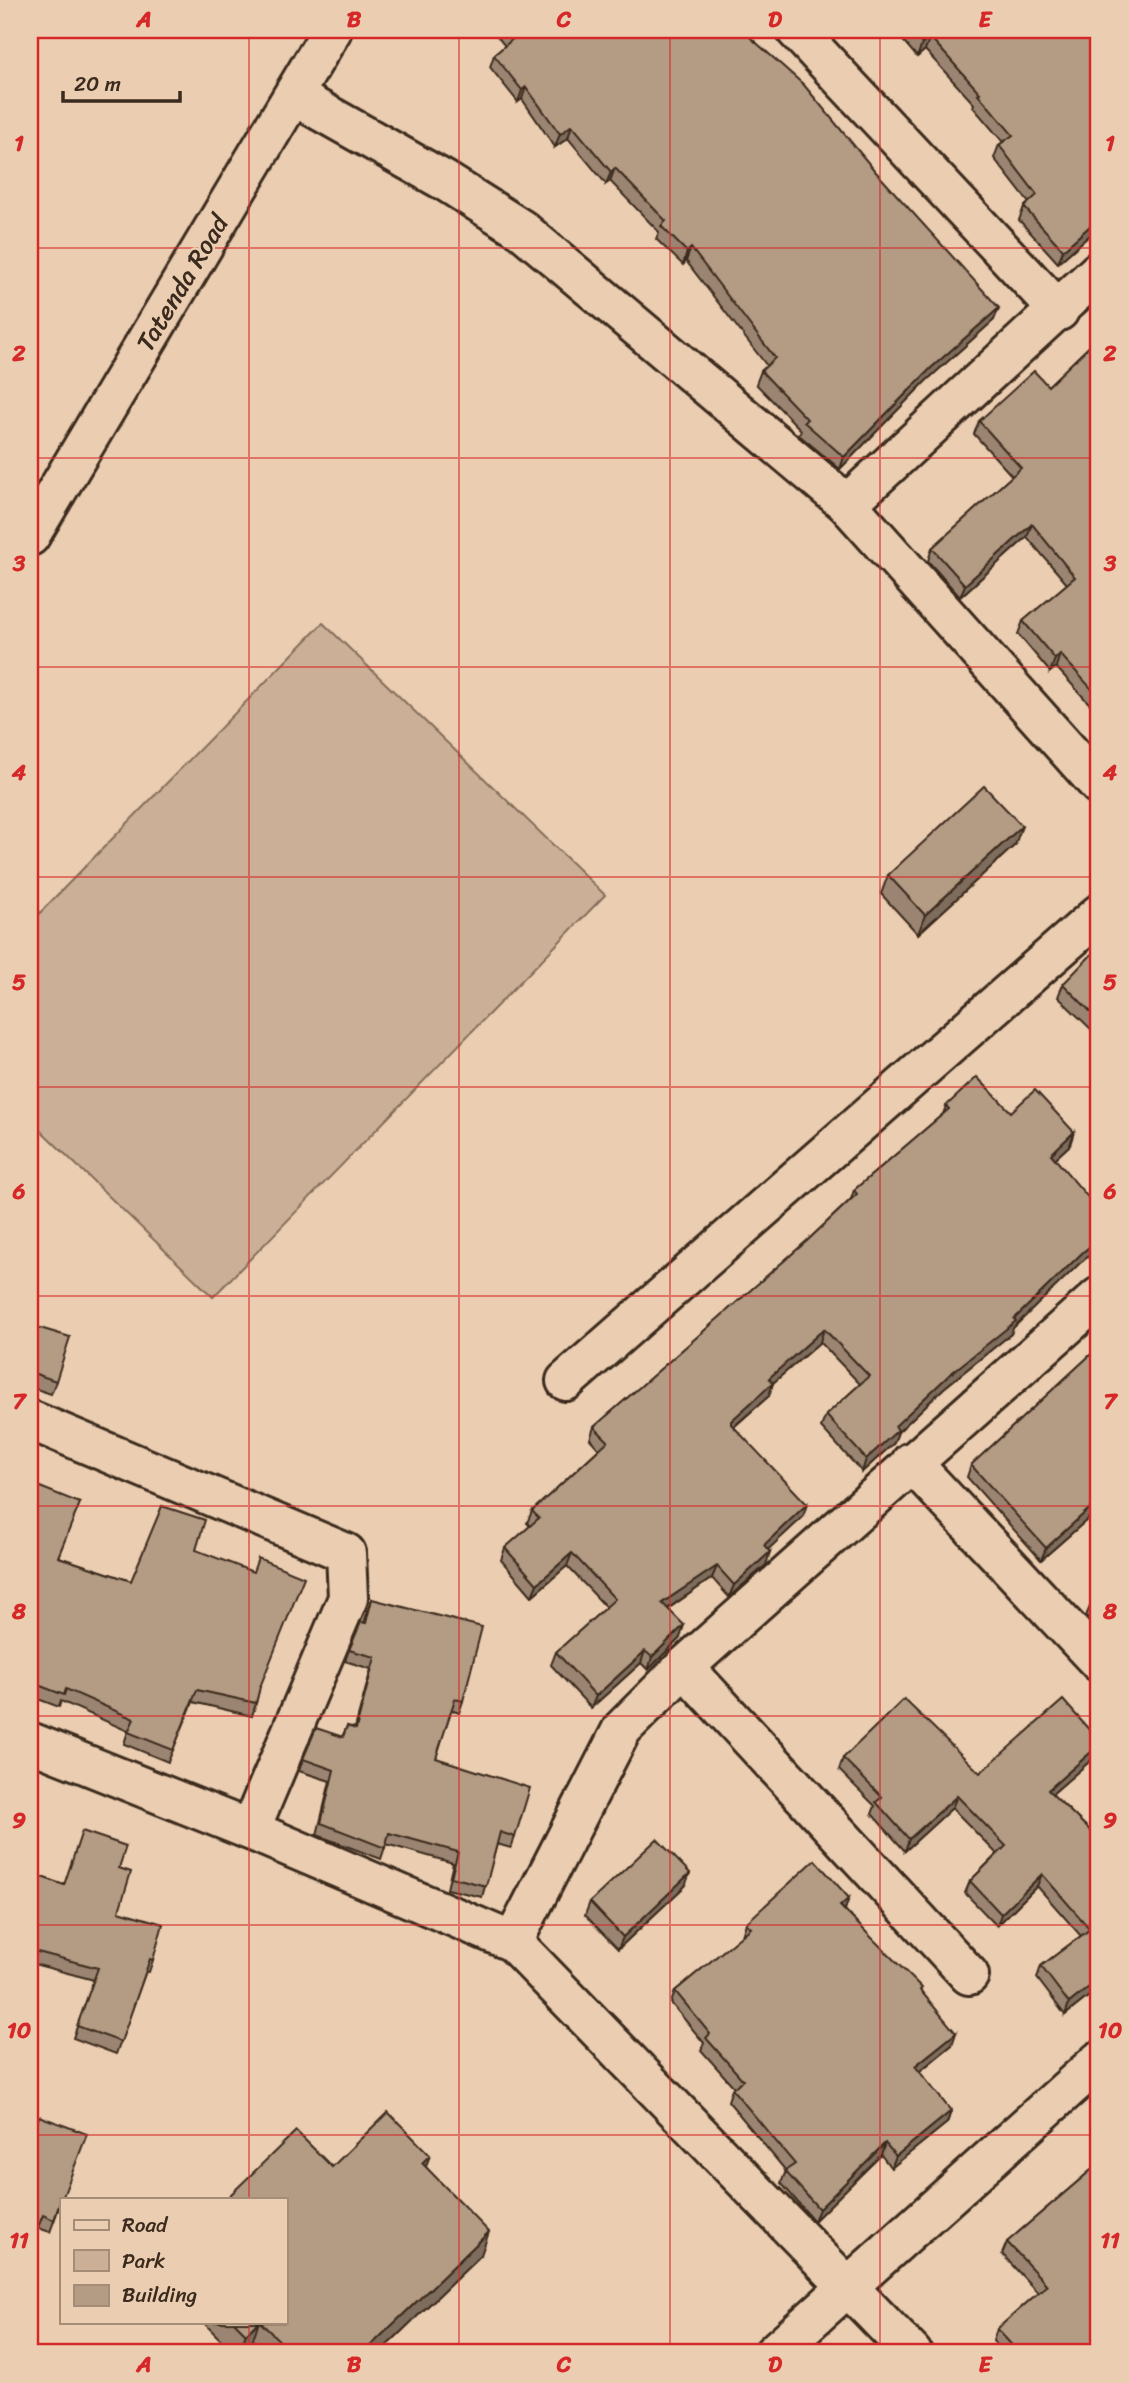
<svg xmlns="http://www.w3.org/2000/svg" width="1129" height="2383" font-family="Sriracha,sans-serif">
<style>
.green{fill:#cbb097;stroke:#836d5a;stroke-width:2}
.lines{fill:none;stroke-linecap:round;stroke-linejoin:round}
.minor-casing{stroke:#3b2a1e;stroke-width:44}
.minor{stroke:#ebceb1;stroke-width:38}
.wall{fill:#9b8572;stroke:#3b2a1e;stroke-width:2}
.shaded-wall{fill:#7e6c5c;stroke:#3b2a1e;stroke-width:2}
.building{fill:#b49b84;stroke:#3b2a1e;stroke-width:2}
.grid{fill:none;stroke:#d62828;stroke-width:2;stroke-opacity:0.55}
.labels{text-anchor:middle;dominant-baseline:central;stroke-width:5;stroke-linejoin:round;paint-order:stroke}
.street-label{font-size:26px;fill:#3b2a1e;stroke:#ebceb1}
.neatline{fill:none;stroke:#d62828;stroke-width:2.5}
.grid-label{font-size:23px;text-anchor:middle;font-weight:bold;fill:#d62828}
</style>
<rect width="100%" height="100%" fill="#ebceb1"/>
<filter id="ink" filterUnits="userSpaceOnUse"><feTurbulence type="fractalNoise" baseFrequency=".0143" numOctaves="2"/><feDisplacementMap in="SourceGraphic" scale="14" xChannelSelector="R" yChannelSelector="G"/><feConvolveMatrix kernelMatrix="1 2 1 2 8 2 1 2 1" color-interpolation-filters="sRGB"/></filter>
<g filter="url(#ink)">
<path class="green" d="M 323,623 L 605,895 L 213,1297 L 30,1120 L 30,923 Z"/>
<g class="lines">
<g class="minor-casing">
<g id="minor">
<path d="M 796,30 L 1059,311"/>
<path d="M 294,96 L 445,181 L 521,229 L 847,504 L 1099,785"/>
<path d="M 847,504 L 1099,271"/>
<path d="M 30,536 L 332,30"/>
<path d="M 566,1381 L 1099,914"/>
<path d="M 30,1420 L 346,1553 L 348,1598 L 250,1830"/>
<path d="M 911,1462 L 1099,1662"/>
<path d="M 684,1667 L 969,1975"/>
<path d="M 30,1742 L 250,1830 L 513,1942 L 912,2353"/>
<path d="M 513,1942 L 622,1729 L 684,1667 L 1099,1297"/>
<path d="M 774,2353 L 1099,2061"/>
</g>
</g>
<use href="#minor" class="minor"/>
</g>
<g class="wall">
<path d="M 492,30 L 743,30 L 994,320 L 926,381 L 840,469 L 799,435 L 801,430 L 756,384 L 761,371 L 767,366 L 686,261 L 683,265 L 656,239 L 659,232 L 610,181 L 606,184 L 568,138 L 555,147 L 522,99 L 518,102 L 490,67 L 494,55 L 505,46 Z"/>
<path d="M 894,30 L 1099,30 L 1099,227 L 1058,263 L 1019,220 L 1024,207 L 1029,203 L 994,158 L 999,145 L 1003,142 L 973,107 L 974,104 L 925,50 L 917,57 Z"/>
<path d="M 1099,337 L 1099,708 L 1096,711 L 1056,667 L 1050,672 L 1018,634 L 1023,621 L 1067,584 L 1027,537 L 960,597 L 928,561 L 932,548 L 1012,476 L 974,434 L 979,421 L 1048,386 Z"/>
<path d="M 1015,845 L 918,934 L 881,894 L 888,875 Z"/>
<path d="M 1099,957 L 1099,1037 L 1058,997 L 1063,984 Z"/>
<path d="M 946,1106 L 1011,1112 L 1070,1145 L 1055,1159 L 1079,1264 L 1013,1328 L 1011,1334 L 944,1388 L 898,1432 L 894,1443 L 862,1472 L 821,1427 L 826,1415 L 860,1384 L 820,1342 L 773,1383 L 769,1396 L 734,1427 L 803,1517 L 768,1549 L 766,1565 L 729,1597 L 712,1578 L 668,1609 L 680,1638 L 648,1670 L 641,1663 L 591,1708 L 551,1665 L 556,1652 L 606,1607 L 567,1566 L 532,1596 L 501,1560 L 505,1548 L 530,1526 L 527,1523 L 532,1511 L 599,1449 L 590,1439 L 594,1427 L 808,1240 L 851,1199 L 854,1190 L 943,1114 Z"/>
<path d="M 30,1325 L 56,1381 L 51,1394 L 30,1387 Z"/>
<path d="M 1099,1347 L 1099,1517 L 1096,1512 L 1041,1560 L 967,1477 L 971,1465 Z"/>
<path d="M 30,1483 L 59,1557 L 131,1581 L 196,1550 L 259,1690 L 256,1703 L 252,1716 L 193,1702 L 168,1762 L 124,1744 L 128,1731 L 61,1701 L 59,1707 L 30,1696 Z"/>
<path d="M 1099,1597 L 1099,1632 L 1086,1616 L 1091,1604 Z"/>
<path d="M 372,1599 L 463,1701 L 459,1713 L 451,1710 L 436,1758 L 515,1837 L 511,1848 L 497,1844 L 482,1897 L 447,1889 L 453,1863 L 386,1844 L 381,1859 L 317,1835 L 330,1781 L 299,1771 L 303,1759 L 342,1737 L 347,1726 L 355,1728 L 371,1669 L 345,1661 L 349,1650 L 364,1622 Z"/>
<path d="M 1097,1755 L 1052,1794 L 1099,1839 L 1099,1988 L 1065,2015 L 1037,1978 L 1041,1966 L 1081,1936 L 1037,1886 L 997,1926 L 965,1893 L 970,1881 L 997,1854 L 952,1808 L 905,1851 L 872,1814 L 875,1806 L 839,1770 L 843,1758 L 980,1773 Z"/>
<path d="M 119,1868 L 119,1911 L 153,1960 L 149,1972 L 146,1971 L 116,2054 L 73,2038 L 94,1980 L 30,1963 L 30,1873 L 63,1885 Z"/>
<path d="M 685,1886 L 618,1949 L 585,1915 L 590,1902 Z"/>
<path d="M 845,1910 L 921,1991 L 952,2045 L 919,2072 L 951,2111 L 947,2123 L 891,2168 L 881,2155 L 814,2221 L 781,2183 L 786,2171 L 728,2101 L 732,2089 L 734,2087 L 701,2050 L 704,2043 L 671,2003 L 675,1991 L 742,1936 L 746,1923 Z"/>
<path d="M 30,2127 L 61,2202 L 50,2232 L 38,2228 L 30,2247 Z"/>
<path d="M 1096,2166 L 1099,2353 L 1004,2353 L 993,2341 L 997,2329 L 1038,2293 L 1002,2254 L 1007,2242 Z"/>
<path d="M 332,2167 L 426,2167 L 481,2255 L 379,2353 L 260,2353 L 251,2344 L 242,2353 L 234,2353 L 203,2322 L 285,2322 L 285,2199 L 226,2199 L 227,2198 Z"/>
</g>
<g class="shaded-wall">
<path d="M 930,37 L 925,50 L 917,57 L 922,44 Z"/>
<path d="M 526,87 L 522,99 L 518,102 L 522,90 Z"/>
<path d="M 572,125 L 568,138 L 555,147 L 560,134 Z"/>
<path d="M 615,168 L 610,181 L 606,184 L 611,172 Z"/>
<path d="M 1099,218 L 1099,227 L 1058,263 L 1063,250 Z"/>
<path d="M 691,248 L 686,261 L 683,265 L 687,252 Z"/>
<path d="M 999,308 L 994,320 L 926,381 L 840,469 L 844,457 L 931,368 Z"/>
<path d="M 1032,524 L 1027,537 L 960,597 L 965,585 Z"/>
<path d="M 1060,654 L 1056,667 L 1050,672 L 1055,659 Z"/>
<path d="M 1022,826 L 1015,845 L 918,934 L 925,915 Z"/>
<path d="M 1074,1132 L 1070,1145 L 1046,1167 L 1051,1154 Z"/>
<path d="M 1099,1239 L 1099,1248 L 1079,1264 L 1013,1328 L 1011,1334 L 944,1388 L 898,1432 L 894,1443 L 862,1472 L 866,1459 L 895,1426 L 949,1375 L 1014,1319 L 1083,1252 Z"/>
<path d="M 824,1329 L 820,1342 L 773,1383 L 769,1396 L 726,1433 L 731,1421 L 769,1378 Z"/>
<path d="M 1099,1500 L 1096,1512 L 1041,1560 L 1046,1548 Z"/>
<path d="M 807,1504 L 803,1517 L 759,1558 L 764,1545 Z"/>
<path d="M 770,1552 L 766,1565 L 729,1597 L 734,1585 Z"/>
<path d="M 572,1553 L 567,1566 L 532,1596 L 537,1584 Z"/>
<path d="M 717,1566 L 712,1578 L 657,1616 L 662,1603 Z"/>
<path d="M 684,1625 L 680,1638 L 648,1670 L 652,1657 Z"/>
<path d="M 645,1651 L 641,1663 L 591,1708 L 596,1696 Z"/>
<path d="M 1099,1745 L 1097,1755 L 1043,1802 L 1048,1790 Z"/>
<path d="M 957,1796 L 952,1808 L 905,1851 L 909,1839 Z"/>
<path d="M 690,1873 L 685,1886 L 618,1949 L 623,1937 Z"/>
<path d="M 1042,1874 L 1037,1886 L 997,1926 L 1001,1914 Z"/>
<path d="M 849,1898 L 845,1910 L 840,1906 Z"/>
<path d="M 1099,1979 L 1099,1988 L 1065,2015 L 1069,2003 Z"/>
<path d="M 956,2033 L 952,2045 L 911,2078 L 915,2066 Z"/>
<path d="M 951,2111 L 947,2123 L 891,2168 L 896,2156 Z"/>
<path d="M 885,2143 L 881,2155 L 814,2221 L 819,2209 Z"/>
<path d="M 430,2155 L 422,2178 L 422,2163 Z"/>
<path d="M 489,2232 L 481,2255 L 379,2353 L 363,2353 Z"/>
<path d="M 259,2322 L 251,2344 L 242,2353 L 239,2353 L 246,2334 Z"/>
</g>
<g class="building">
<path d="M 507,30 L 742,30 L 804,85 L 875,171 L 999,308 L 931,368 L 844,457 L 804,422 L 807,419 L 761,371 L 775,358 L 691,248 L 687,252 L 661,226 L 666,221 L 615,168 L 611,172 L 572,125 L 560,134 L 526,87 L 522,90 L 494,55 L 514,38 Z"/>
<path d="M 910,30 L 1099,30 L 1099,218 L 1063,250 L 1024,207 L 1037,195 L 999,145 L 1013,135 L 978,94 L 980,93 L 930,37 L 922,44 Z"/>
<path d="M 1099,337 L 1099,697 L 1060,654 L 1055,659 L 1023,621 L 1075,577 L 1032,524 L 965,585 L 932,548 L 1021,468 L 979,421 L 1034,371 L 1048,386 Z"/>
<path d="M 984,786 L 1022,826 L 925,915 L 888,875 Z"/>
<path d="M 1094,952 L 1099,957 L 1099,1020 L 1063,984 Z"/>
<path d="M 977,1077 L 1011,1112 L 1035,1090 L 1074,1132 L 1051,1154 L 1099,1210 L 1099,1239 L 1083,1252 L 1014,1319 L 1016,1321 L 949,1375 L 895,1426 L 898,1430 L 866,1459 L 826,1415 L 869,1376 L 824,1329 L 769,1378 L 773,1383 L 731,1421 L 731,1424 L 807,1504 L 764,1545 L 770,1552 L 734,1585 L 717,1566 L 662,1603 L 684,1625 L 652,1657 L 645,1651 L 596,1696 L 556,1652 L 615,1599 L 572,1553 L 537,1584 L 505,1548 L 539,1518 L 532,1511 L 608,1441 L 594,1427 L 808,1240 L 857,1194 L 854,1190 L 949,1109 L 946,1106 Z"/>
<path d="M 30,1325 L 70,1337 L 56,1381 L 30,1372 Z"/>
<path d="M 1099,1347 L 1099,1500 L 1046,1548 L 971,1465 Z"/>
<path d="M 30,1483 L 80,1503 L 58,1557 L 131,1581 L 162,1506 L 205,1520 L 196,1550 L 253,1572 L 258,1558 L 304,1577 L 260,1687 L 256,1703 L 197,1690 L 173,1750 L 128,1732 L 134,1719 L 66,1689 L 64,1695 L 30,1682 Z"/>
<path d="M 1099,1597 L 1099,1614 L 1091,1604 Z"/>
<path d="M 372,1599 L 482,1627 L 463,1701 L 455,1699 L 436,1758 L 530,1788 L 515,1837 L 500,1832 L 486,1886 L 451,1877 L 458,1852 L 389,1833 L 385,1848 L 321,1823 L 334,1770 L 303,1759 L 316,1728 L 343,1737 L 347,1726 L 356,1729 L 375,1657 L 349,1650 L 361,1622 L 366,1623 Z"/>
<path d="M 904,1699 L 980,1773 L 1063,1700 L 1099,1741 L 1099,1745 L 1048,1790 L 1099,1839 L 1099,1979 L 1069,2003 L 1041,1966 L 1090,1929 L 1042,1874 L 1001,1914 L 970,1881 L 1006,1846 L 957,1796 L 909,1839 L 876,1802 L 882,1797 L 843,1758 Z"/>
<path d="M 82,1831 L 126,1846 L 119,1868 L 131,1872 L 119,1911 L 163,1924 L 153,1960 L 150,1959 L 121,2042 L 77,2026 L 98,1968 L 30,1950 L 30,1873 L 64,1885 Z"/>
<path d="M 657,1839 L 690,1873 L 623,1937 L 590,1902 Z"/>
<path d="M 815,1860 L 849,1898 L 840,1906 L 922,1988 L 920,1990 L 956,2033 L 915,2066 L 951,2111 L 896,2156 L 885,2143 L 819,2209 L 785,2171 L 795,2164 L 732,2089 L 743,2080 L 706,2038 L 710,2034 L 675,1991 L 751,1928 L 746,1923 Z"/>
<path d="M 388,2112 L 430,2155 L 422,2163 L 489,2232 L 363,2353 L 292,2353 L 260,2322 L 285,2322 L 285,2199 L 229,2199 L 227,2198 L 296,2131 L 332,2167 Z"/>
<path d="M 39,2116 L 87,2134 L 62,2199 L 61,2199 L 54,2220 L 43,2215 L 30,2246 L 30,2127 L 35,2129 Z"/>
<path d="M 1096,2166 L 1099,2171 L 1099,2353 L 1019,2353 L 997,2329 L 1047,2285 L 1007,2242 Z"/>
<path d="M 234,2322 L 258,2322 L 246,2334 Z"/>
</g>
</g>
<path class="grid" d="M 249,30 L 249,2199M 459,30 L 459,2353M 670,30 L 670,2353M 880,30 L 880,2353M 30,248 L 1099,248M 30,458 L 1099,458M 30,667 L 1099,667M 30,877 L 1099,877M 30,1087 L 1099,1087M 30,1296 L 1099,1296M 30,1506 L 1099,1506M 30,1716 L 1099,1716M 30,1925 L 1099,1925M 30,2135 L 1099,2135M 249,2322 L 249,2353"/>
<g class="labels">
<g class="street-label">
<text transform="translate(182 283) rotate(-59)">Tatenda Road</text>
</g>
</g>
<rect width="1129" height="2383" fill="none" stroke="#ebceb1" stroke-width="77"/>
<rect x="60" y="2198" width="228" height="126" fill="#ebceb1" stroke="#a58c76" stroke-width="2"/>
<rect x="74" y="2220" width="35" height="10" fill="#ebceb1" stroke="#a58c76" stroke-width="2"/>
<text x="122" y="2232" font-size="21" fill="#3b2a1e">Road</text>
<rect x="74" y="2250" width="35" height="21" fill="#cbb097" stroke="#a58c76" stroke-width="2"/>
<text x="122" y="2268" font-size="21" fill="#3b2a1e">Park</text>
<rect x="74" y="2285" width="35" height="21" fill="#b49b84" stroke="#a58c76" stroke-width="2"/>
<text x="122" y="2302" font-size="21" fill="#3b2a1e">Building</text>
<path d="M63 91v10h117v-10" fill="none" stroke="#3b2a1e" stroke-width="3.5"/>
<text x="74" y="91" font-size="21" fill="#3b2a1e" stroke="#ebceb1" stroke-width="5" paint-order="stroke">20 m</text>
<rect x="38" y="38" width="1052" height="2306" class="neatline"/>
<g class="grid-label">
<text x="144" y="27">A</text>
<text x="354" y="27">B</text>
<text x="564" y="27">C</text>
<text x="775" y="27">D</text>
<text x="985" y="27">E</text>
<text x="19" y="151">1</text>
<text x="1110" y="151">1</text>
<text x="19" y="361">2</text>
<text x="1110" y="361">2</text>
<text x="19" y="571">3</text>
<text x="1110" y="571">3</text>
<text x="19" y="780">4</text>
<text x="1110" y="780">4</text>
<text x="19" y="990">5</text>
<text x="1110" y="990">5</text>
<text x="19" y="1199">6</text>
<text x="1110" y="1199">6</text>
<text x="19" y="1409">7</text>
<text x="1110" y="1409">7</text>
<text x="19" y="1619">8</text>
<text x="1110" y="1619">8</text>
<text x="19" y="1828">9</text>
<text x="1110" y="1828">9</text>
<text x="19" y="2038">10</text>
<text x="1110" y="2038">10</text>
<text x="19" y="2248">11</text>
<text x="1110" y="2248">11</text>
<text x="144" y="2372">A</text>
<text x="354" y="2372">B</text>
<text x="564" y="2372">C</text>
<text x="775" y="2372">D</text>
<text x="985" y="2372">E</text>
</g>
</svg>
